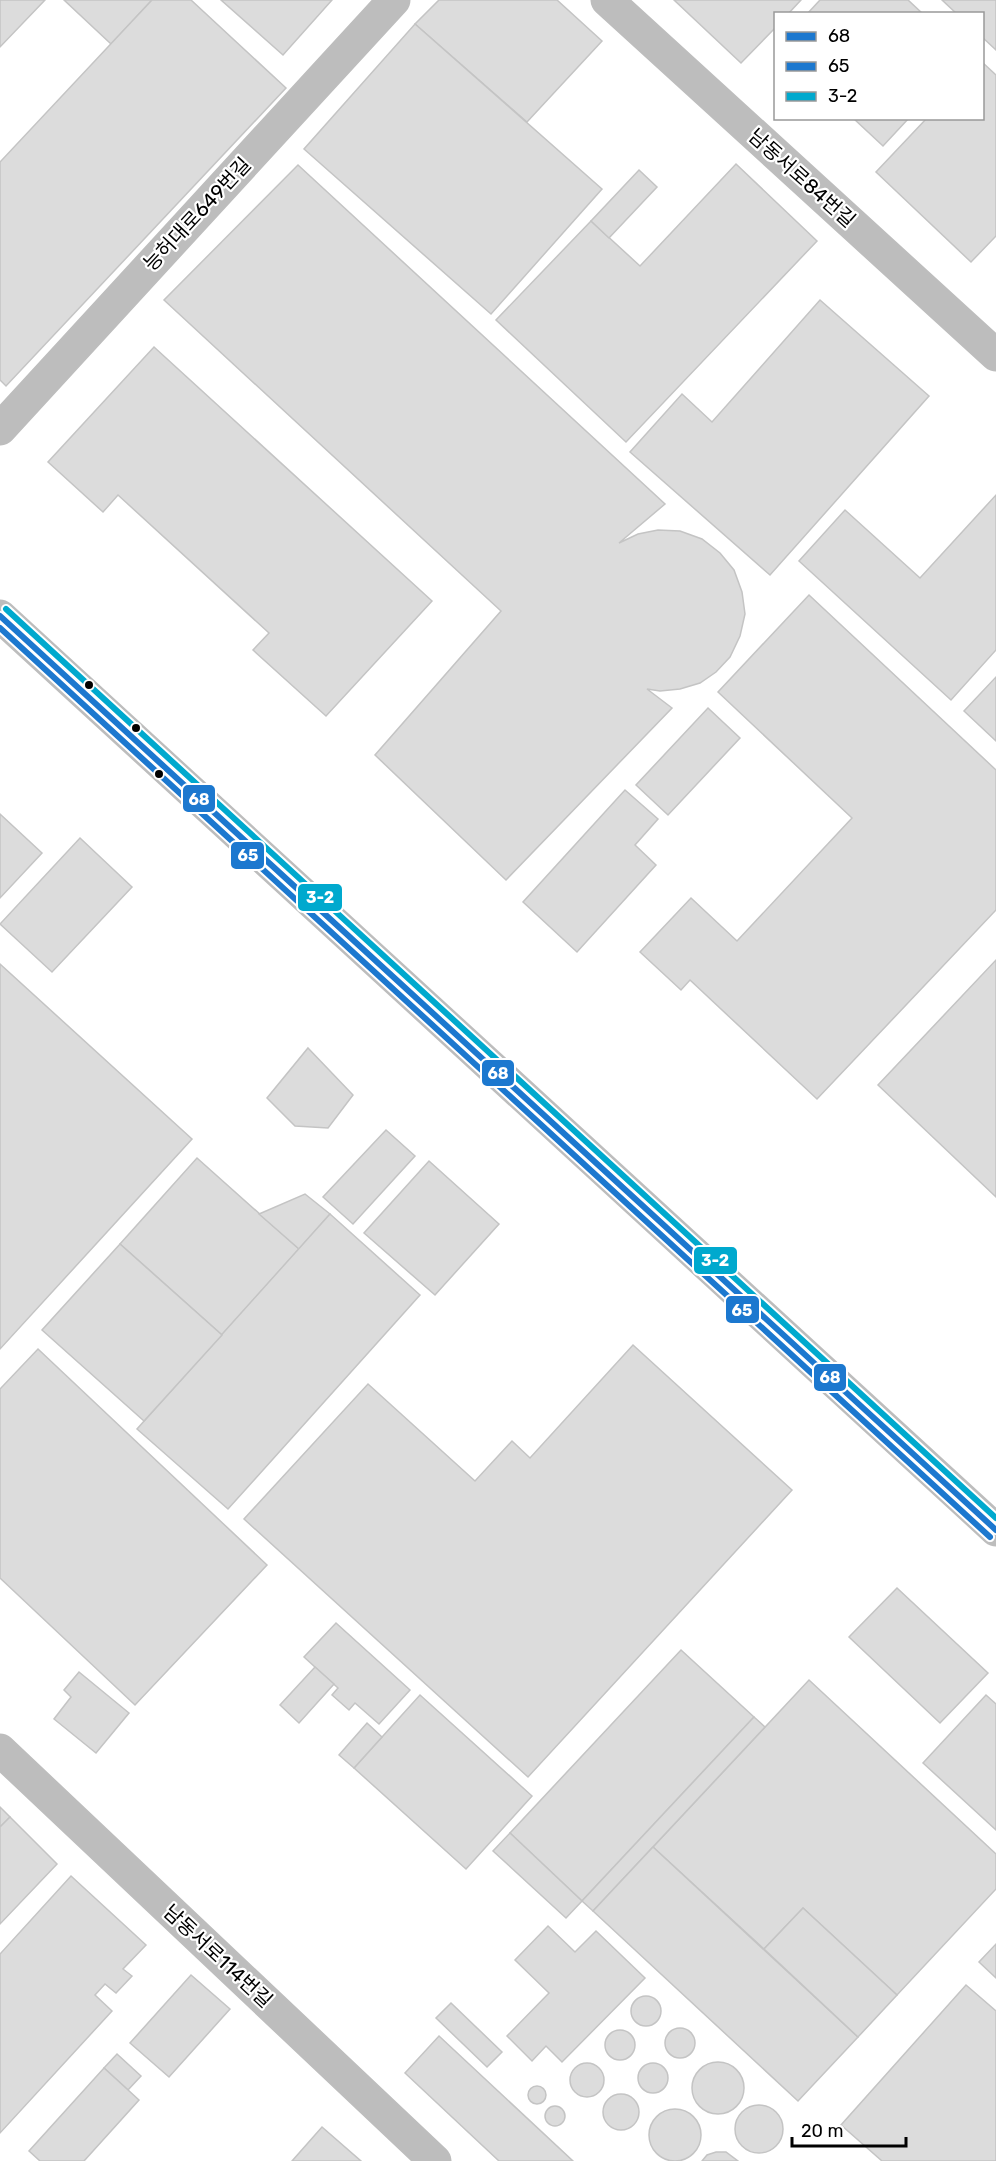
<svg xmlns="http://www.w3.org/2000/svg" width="996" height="2161" font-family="Rubik,'Noto Sans KR',sans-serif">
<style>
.building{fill:#dcdcdc;stroke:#c4c4c4;stroke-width:1.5}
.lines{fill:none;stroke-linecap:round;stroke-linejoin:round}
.minor{stroke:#bdbdbd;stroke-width:33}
.tertiary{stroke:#bdbdbd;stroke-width:33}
.bus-1-casing{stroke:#fff;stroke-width:10}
.bus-2-casing{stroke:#fff;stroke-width:10}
.bus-3-casing{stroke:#fff;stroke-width:10}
.bus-1{stroke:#1c78cf;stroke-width:6}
.bus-2{stroke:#1c78cf;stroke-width:6}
.bus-3{stroke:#00a9ce;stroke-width:6}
.bus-dot{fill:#000;stroke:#fff;stroke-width:2}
.labels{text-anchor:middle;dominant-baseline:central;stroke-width:4.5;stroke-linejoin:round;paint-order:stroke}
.street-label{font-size:20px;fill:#000;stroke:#fff}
.line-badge{stroke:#fff;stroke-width:2}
.badge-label{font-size:16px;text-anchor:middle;font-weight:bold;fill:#fff}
</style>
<rect width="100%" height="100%" fill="#fff"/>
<g class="building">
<path d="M 0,0 L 45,0 L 0,47 Z"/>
<path d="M 64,0 L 152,0 L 111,44 Z"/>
<path d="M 152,0 L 191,0 L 286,88 L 6,386 L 0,380 L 0,162 Z"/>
<path d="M 221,0 L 332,0 L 283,55 Z"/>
<path d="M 439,0 L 557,0 L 602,41 L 527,122 L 415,24 Z"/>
<path d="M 674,0 L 801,0 L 788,14 L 776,14 L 776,27 L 741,63 Z"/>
<path d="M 820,0 L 908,0 L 923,14 L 807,14 Z"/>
<path d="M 942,0 L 996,0 L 996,50 L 982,37 L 982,14 L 957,14 Z"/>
<path d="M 415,24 L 602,189 L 491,314 L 304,149 Z"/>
<path d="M 982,62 L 996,75 L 996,236 L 971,262 L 876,172 L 927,118 L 982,118 Z"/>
<path d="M 853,118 L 909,118 L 883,146 Z"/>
<path d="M 736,164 L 817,241 L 626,442 L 496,320 L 591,221 L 640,266 Z"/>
<path d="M 298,165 L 665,504 L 619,543 L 638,534 L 658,530 L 680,531 L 702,539 L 720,553 L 734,570 L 742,592 L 745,614 L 740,636 L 730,657 L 716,672 L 700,683 L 680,689 L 660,691 L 647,689 L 672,708 L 506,880 L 375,755 L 501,611 L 164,300 Z"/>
<path d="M 639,170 L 657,187 L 609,238 L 591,221 Z"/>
<path d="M 820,300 L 929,396 L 770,575 L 630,452 L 682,394 L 712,422 Z"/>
<path d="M 154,347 L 432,601 L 326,716 L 253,650 L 269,633 L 118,495 L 103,512 L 48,462 Z"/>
<path d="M 996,495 L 996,650 L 951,700 L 799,561 L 845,510 L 920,578 Z"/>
<path d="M 809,595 L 996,770 L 996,910 L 817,1099 L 690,980 L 681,990 L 640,952 L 691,898 L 737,941 L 852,818 L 718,692 Z"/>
<path d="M 996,677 L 996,741 L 964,711 Z"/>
<path d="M 708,708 L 740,738 L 668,815 L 636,785 Z"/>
<path d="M 625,790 L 658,819 L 635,845 L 656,865 L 577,952 L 523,902 Z"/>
<path d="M 0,814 L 42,853 L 0,898 Z"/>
<path d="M 80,838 L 132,887 L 52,972 L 0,924 Z"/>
<path d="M 996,960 L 996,1197 L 878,1085 Z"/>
<path d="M 0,964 L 192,1139 L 0,1349 Z"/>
<path d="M 308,1048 L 353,1095 L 328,1128 L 295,1126 L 267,1098 Z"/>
<path d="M 386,1130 L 415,1156 L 353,1224 L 323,1197 Z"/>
<path d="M 197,1158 L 299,1249 L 222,1335 L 120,1244 Z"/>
<path d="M 429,1161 L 499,1224 L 435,1295 L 364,1233 Z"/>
<path d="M 305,1194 L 330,1214 L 299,1249 L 259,1214 Z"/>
<path d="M 330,1214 L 420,1295 L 228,1509 L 137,1429 Z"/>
<path d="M 120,1244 L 222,1335 L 144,1421 L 42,1330 Z"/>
<path d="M 633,1345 L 792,1490 L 528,1777 L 244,1519 L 368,1384 L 475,1481 L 512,1441 L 530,1458 Z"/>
<path d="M 38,1349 L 267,1565 L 135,1705 L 0,1578 L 0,1389 Z"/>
<path d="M 897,1588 L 988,1673 L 940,1723 L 849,1637 Z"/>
<path d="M 336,1623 L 410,1690 L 379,1724 L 355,1703 L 349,1710 L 332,1695 L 338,1688 L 304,1657 Z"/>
<path d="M 681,1650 L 754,1717 L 582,1901 L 510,1833 Z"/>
<path d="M 315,1667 L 334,1684 L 299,1723 L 280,1705 Z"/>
<path d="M 79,1672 L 129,1713 L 96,1753 L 54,1719 L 71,1697 L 64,1690 Z"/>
<path d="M 809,1680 L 996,1854 L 996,1889 L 897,1995 L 803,1908 L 764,1949 L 653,1847 Z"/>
<path d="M 420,1695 L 532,1796 L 466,1869 L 354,1768 Z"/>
<path d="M 986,1695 L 996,1704 L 996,1830 L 923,1763 Z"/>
<path d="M 754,1717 L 765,1727 L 593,1911 L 582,1901 Z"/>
<path d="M 367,1723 L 382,1737 L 354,1768 L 339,1755 Z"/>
<path d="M 0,1807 L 10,1817 L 0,1827 Z"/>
<path d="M 10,1817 L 57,1864 L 0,1924 L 0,1827 Z"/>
<path d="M 510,1833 L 582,1901 L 566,1918 L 493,1851 Z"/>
<path d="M 653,1847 L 858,2037 L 798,2101 L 593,1911 Z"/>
<path d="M 71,1876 L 146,1945 L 123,1969 L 132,1976 L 116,1993 L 105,1984 L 95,1995 L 112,2011 L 0,2133 L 0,1954 Z"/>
<path d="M 803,1908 L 897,1995 L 858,2037 L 764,1949 Z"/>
<path d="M 548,1926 L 575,1952 L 596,1931 L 645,1978 L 562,2062 L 546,2046 L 532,2061 L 507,2036 L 549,1993 L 515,1960 Z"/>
<path d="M 996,1944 L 996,1978 L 979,1962 Z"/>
<path d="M 191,1975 L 230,2009 L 169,2077 L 130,2043 Z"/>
<path d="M 966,1985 L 996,2011 L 996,2161 L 882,2161 L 841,2125 Z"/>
<circle cx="646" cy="2011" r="15"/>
<path d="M 451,2003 L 502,2052 L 487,2067 L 436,2018 Z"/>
<circle cx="680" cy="2043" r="15"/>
<circle cx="620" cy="2045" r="15"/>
<path d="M 439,2036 L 573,2161 L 499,2161 L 405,2073 Z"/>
<path d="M 117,2054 L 141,2076 L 128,2090 L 104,2068 Z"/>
<circle cx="718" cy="2088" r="26"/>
<circle cx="587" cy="2080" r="17"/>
<circle cx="653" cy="2078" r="15"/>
<path d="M 104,2068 L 139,2100 L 84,2161 L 40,2161 L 29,2151 Z"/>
<circle cx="537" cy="2095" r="9"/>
<circle cx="621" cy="2112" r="18"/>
<circle cx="759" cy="2129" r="24"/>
<circle cx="555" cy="2116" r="10"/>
<circle cx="675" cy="2135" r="26"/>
<path d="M 322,2127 L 361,2161 L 292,2161 Z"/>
<path d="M 716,2152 L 726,2152 L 738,2161 L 702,2161 L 707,2155 Z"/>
</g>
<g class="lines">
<g class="minor">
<path d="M 607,0 L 996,355"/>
<path d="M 0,429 L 394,0"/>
<path d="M 0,1750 L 435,2161"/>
</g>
<path class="tertiary" d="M 0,616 L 996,1530"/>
<g class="bus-1-casing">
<path id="bus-1" d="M 0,616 L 996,1530"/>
</g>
<g class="bus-2-casing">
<path id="bus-2" d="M 0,628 L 990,1537"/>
</g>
<g class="bus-3-casing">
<path id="bus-3" d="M 6,609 L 996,1518"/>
</g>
<use href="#bus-1" class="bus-1"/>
<use href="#bus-2" class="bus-2"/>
<use href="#bus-3" class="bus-3"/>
</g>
<g class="bus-dot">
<circle cx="89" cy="685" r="5"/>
<circle cx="136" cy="728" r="5"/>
<circle cx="159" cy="774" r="5"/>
</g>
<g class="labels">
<g class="street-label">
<text transform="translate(802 178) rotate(42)">남동서로84번길</text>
<text transform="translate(197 214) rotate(-47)">능허대로649번길</text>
<text transform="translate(218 1956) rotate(43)">남동서로114번길</text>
</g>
</g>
<g class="line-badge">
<rect x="182" y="784" width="34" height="29" rx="6" fill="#1c78cf"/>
<rect x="230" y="841" width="35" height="29" rx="6" fill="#1c78cf"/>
<rect x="297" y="883" width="46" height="29" rx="6" fill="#00a9ce"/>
<rect x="481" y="1059" width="34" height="28" rx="6" fill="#1c78cf"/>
<rect x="693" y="1246" width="45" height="29" rx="6" fill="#00a9ce"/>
<rect x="725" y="1295" width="35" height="29" rx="6" fill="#1c78cf"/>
<rect x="813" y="1363" width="34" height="29" rx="6" fill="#1c78cf"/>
</g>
<g class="badge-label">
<text x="199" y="805">68</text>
<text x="248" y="861">65</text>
<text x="320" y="903">3-2</text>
<text x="498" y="1079">68</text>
<text x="715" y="1266">3-2</text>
<text x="742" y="1316">65</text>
<text x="830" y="1383">68</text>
</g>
<rect x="774" y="12" width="210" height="108" fill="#ffffff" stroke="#999999" stroke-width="1.5"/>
<rect x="786" y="32" width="30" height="9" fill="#1c78cf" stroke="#999999" stroke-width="1.5"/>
<text x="828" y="42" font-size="18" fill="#000000">68</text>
<rect x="786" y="62" width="30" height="9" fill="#1c78cf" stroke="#999999" stroke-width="1.5"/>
<text x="828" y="72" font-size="18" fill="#000000">65</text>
<rect x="786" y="92" width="30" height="9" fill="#00a9ce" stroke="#999999" stroke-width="1.5"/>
<text x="828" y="102" font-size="18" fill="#000000">3-2</text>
<path d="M792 2137v9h114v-9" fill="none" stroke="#000000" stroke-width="3"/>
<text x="801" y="2137" font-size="18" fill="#000000" stroke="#ffffff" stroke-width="4.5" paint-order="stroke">20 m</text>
</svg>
